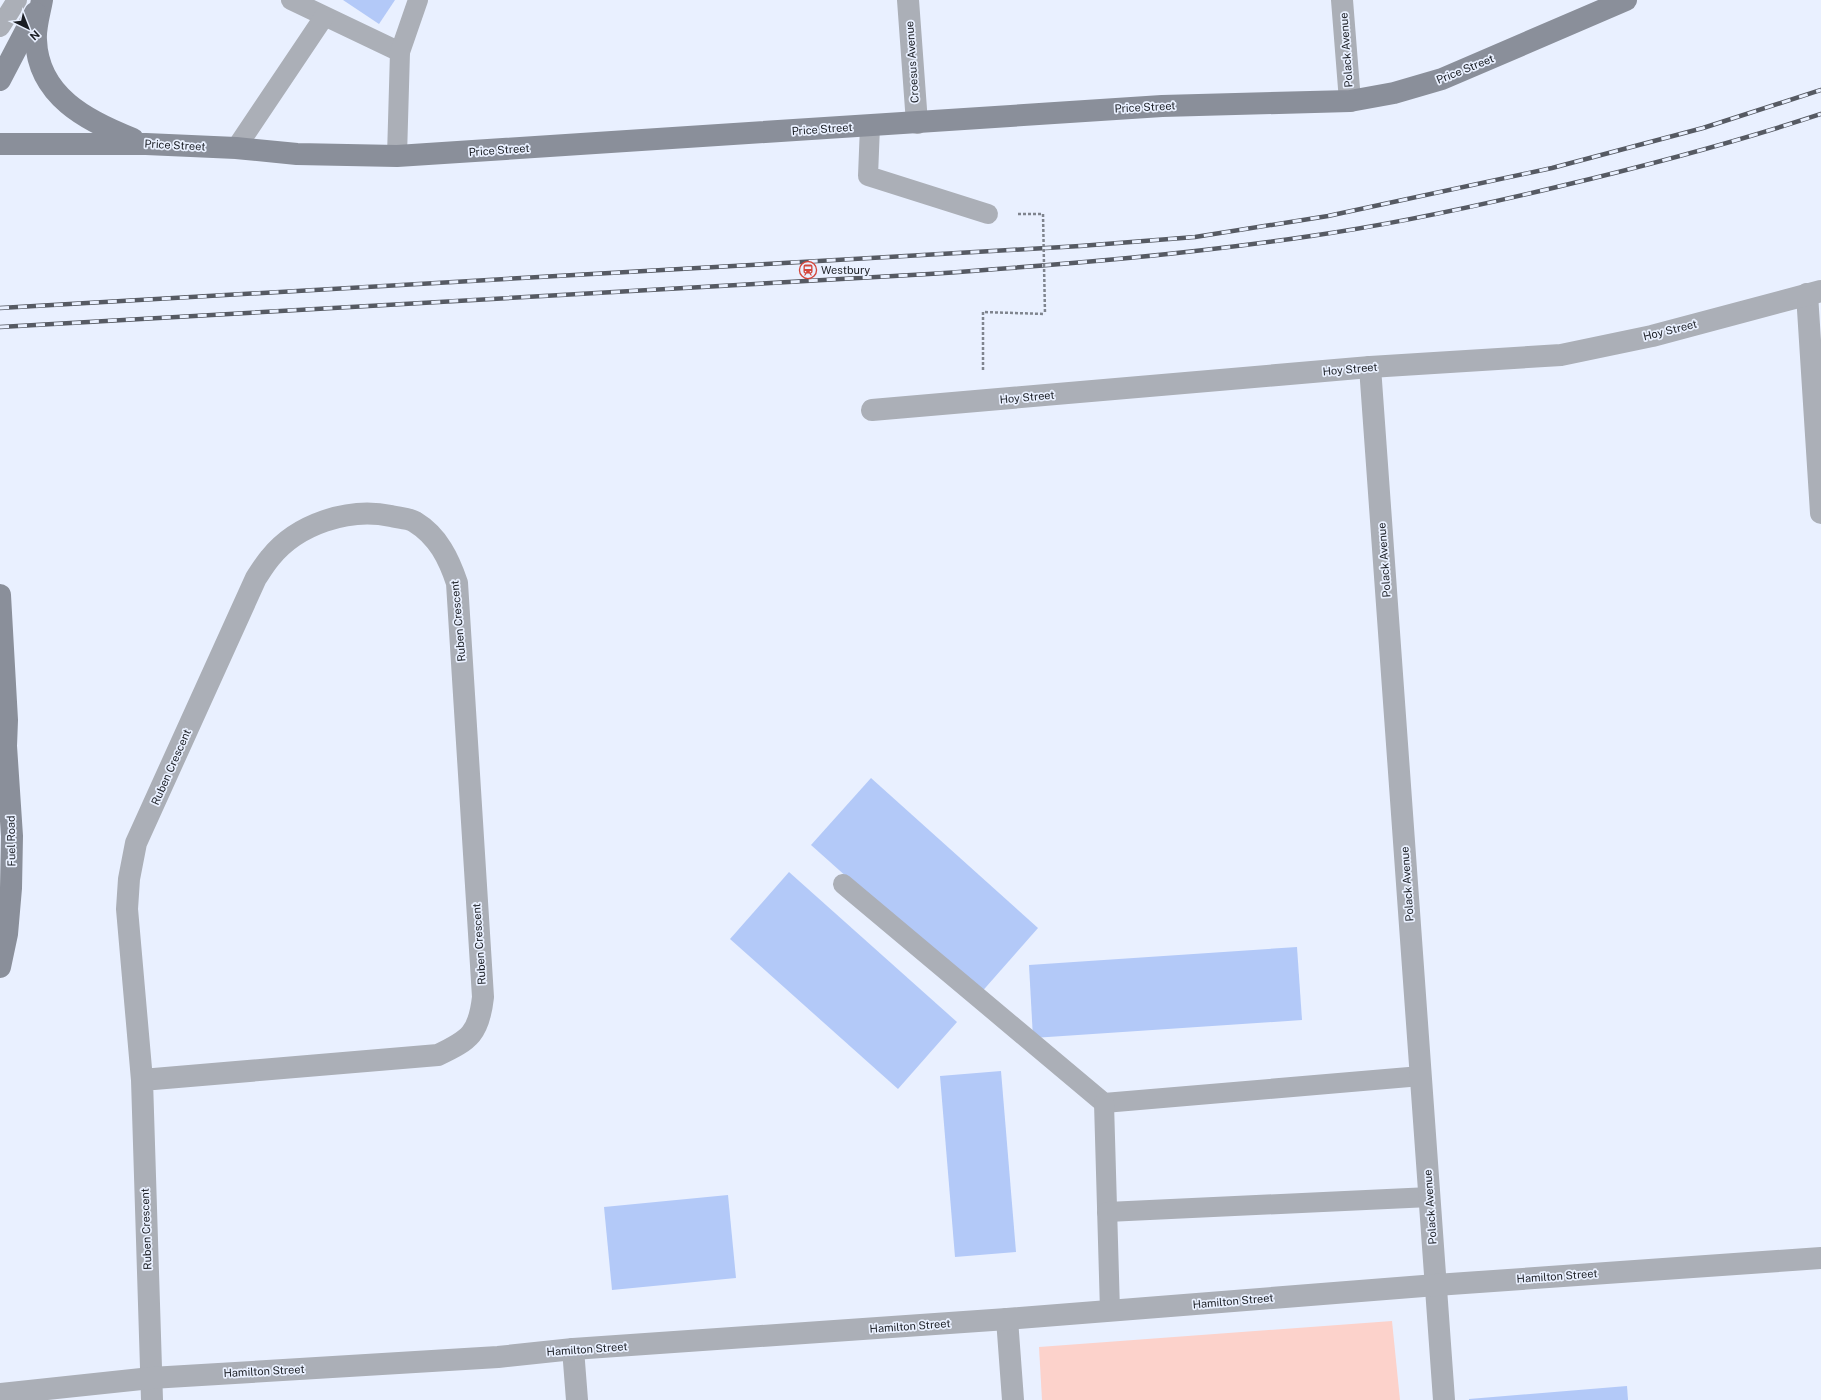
<svg xmlns="http://www.w3.org/2000/svg" width="1821" height="1400" font-family="'Public Sans',sans-serif">
<style>
.green{fill:#fcd2cb}
.building{fill:#b3c9f8}
.lines{fill:none;stroke-linecap:round;stroke-linejoin:round}
.path{stroke:#7f848e;stroke-width:2.5;stroke-dasharray:3 2;stroke-linecap:butt}
.lane{stroke:#abafb7;stroke-width:20}
.street{stroke:#abafb7;stroke-width:22}
.secondary{stroke:#8a8f9a;stroke-width:22}
.rail-casing{stroke:#565a63;stroke-width:4.5}
.rail{stroke:#e9f0ff;stroke-width:3;stroke-dasharray:9;stroke-linecap:butt}
.path-bridge{stroke:#7f848e;stroke-width:2.5;stroke-dasharray:3 2;stroke-linecap:butt}
.labels{text-anchor:middle;dominant-baseline:central;stroke-width:3.5;stroke-linejoin:round;paint-order:stroke}
.street-label{font-size:11px;fill:#1a1d23;stroke:#e9f0ff}
.poi-label{font-size:11px;fill:#1a1d23;stroke:#e9f0ff;text-anchor:start}
</style>
<rect width="100%" height="100%" fill="#e9f0ff"/>
<path class="green" d="M 1392,1321 L 1400,1400 L 1042,1400 L 1039,1347 Z"/>
<g class="building">
<path d="M 343,0 L 395,0 L 379,24 Z"/>
<path d="M 871,778 L 1038,928 L 979,995 L 811,845 Z"/>
<path d="M 789,872 L 957,1022 L 898,1089 L 730,939 Z"/>
<path d="M 1297,947 L 1302,1020 L 1033,1038 L 1029,965 Z"/>
<path d="M 1001,1071 L 1016,1252 L 955,1257 L 940,1076 Z"/>
<path d="M 728,1195 L 736,1278 L 612,1290 L 604,1207 Z"/>
<path d="M 1627,1386 L 1628,1400 L 1469,1400 L 1469,1399 Z"/>
</g>
<g class="lines">
<g class="path">
<path d="M 1018,214 L 1043,214"/>
<path d="M 983,370 L 983,312 L 1045,314"/>
</g>
<g class="lane">
<path d="M 291,0 L 400,52"/>
<path d="M 0,27 L 17,0"/>
<path d="M 870,126 L 868,176 L 988,214"/>
<path d="M 236,148 L 324,17"/>
<path d="M 397,156 L 400,52 L 418,0"/>
<path d="M 843,884 L 1104,1103 L 1421,1076"/>
<path d="M 1104,1103 L 1110,1311"/>
<path d="M 1107,1212 L 1430,1197"/>
</g>
<g class="street">
<path d="M 908,0 L 917,123"/>
<path d="M 1342,0 L 1350,101"/>
<path d="M 1807,294 L 1821,513"/>
<path d="M 1370,367 L 1444,1400"/>
<path d="M 872,410 L 1370,367 L 1561,355 L 1652,336 L 1821,291"/>
<path d="M 142,1080 L 438,1055 C 470,1040 479,1033 483,997 L 457,583 C 449,559 438,536 415,522 C 409,518 398,518 391,516 C 349,507 297,524 270,558 C 265,564 260,572 256,578 L 136,843 L 129,879 L 127,909 L 142,1080 L 152,1400"/>
<path d="M 1007,1319 L 1013,1400"/>
<path d="M 573,1349 L 577,1400"/>
<path d="M 0,1394 L 151,1378 L 498,1357 L 573,1349 L 1007,1319 L 1436,1285 L 1821,1258"/>
</g>
<g class="secondary">
<path d="M 42,0 C 40,12 35,27 36,40 C 38,96 87,121 133,139"/>
<path d="M 0,80 L 35,13"/>
<path d="M 0,144 L 146,144 L 236,148 L 297,154 L 397,156 L 1162,106 L 1350,101 L 1394,93 L 1442,79 L 1626,0"/>
<path d="M 0,595 L 7,720 L 6,746 L 12,836 L 11,888 L 7,934 L 0,967"/>
</g>
<g class="rail-casing">
<g id="rail">
<path d="M 0,308 L 1080,246 L 1195,237 L 1328,216 L 1552,168 L 1703,128 L 1821,90"/>
<path d="M 0,327 L 929,274 C 1057,265 1184,255 1311,236 C 1395,224 1478,206 1561,186 C 1649,165 1736,142 1821,114"/>
</g>
</g>
<use href="#rail" class="rail"/>
<path class="path-bridge" d="M 1043,214 L 1045,314"/>
</g>
<defs>
<g id="station-ring" transform="scale(0.9)"><circle r="9.5" fill="#e9f0ff" stroke="#d4463b" stroke-width="1.5"/><path d="M-3-6H3Q5-6 5-4V2Q5 4 3 4L4.5 6H3L1.5 4h-3L-3 6H-4.5L-3 4Q-5 4-5 2V-4Q-5-6-3-6ZM-3.5-4v3h7v-3ZM-3.5 1v1.5H-2V1ZM2 1v1.5H3.5V1Z" fill="#d4463b"/></g>
</defs>
<g fill-rule="evenodd">
<use href="#station-ring" x="808" y="270"/>
</g>
<g class="labels">
<g class="street-label">
<text transform="translate(1346 50) rotate(-94)">Polack Avenue</text>
<text transform="translate(912 62) rotate(-94)">Croesus Avenue</text>
<text transform="translate(1465 69) rotate(-22)">Price Street</text>
<text transform="translate(1145 107) rotate(-3)">Price Street</text>
<text transform="translate(822 129) rotate(-4)">Price Street</text>
<text transform="translate(175 145) rotate(3)">Price Street</text>
<text transform="translate(499 150) rotate(-4)">Price Street</text>
<text transform="translate(1670 330) rotate(-14)">Hoy Street</text>
<text transform="translate(1350 369) rotate(-5)">Hoy Street</text>
<text transform="translate(1027 397) rotate(-5)">Hoy Street</text>
<text transform="translate(1384 560) rotate(-94)">Polack Avenue</text>
<text transform="translate(458 621) rotate(-95)">Ruben Crescent</text>
<text transform="translate(171 767) rotate(-66)">Ruben Crescent</text>
<text transform="translate(11 841) rotate(-91)">Fuel Road</text>
<text transform="translate(1407 884) rotate(-94)">Polack Avenue</text>
<text transform="translate(479 944) rotate(-94)">Ruben Crescent</text>
<text transform="translate(1430 1207) rotate(-94)">Polack Avenue</text>
<text transform="translate(146 1229) rotate(-92)">Ruben Crescent</text>
<text transform="translate(1557 1276) rotate(-4)">Hamilton Street</text>
<text transform="translate(1233 1301) rotate(-5)">Hamilton Street</text>
<text transform="translate(910 1326) rotate(-4)">Hamilton Street</text>
<text transform="translate(587 1349) rotate(-4)">Hamilton Street</text>
<text transform="translate(264 1371) rotate(-3)">Hamilton Street</text>
</g>
<g class="poi-label">
<text x="821" y="270">Westbury</text>
</g>
</g>
<g transform="translate(28 28) rotate(137)" stroke="#e9f0ff" stroke-width="3" paint-order="stroke">
<path d="M0-3L7 15L0 10L-7 15Z" fill="#1a1d23"/>
<text y="-6" font-size="11" font-weight="bold" text-anchor="middle" fill="#1a1d23">N</text>
</g>
</svg>
